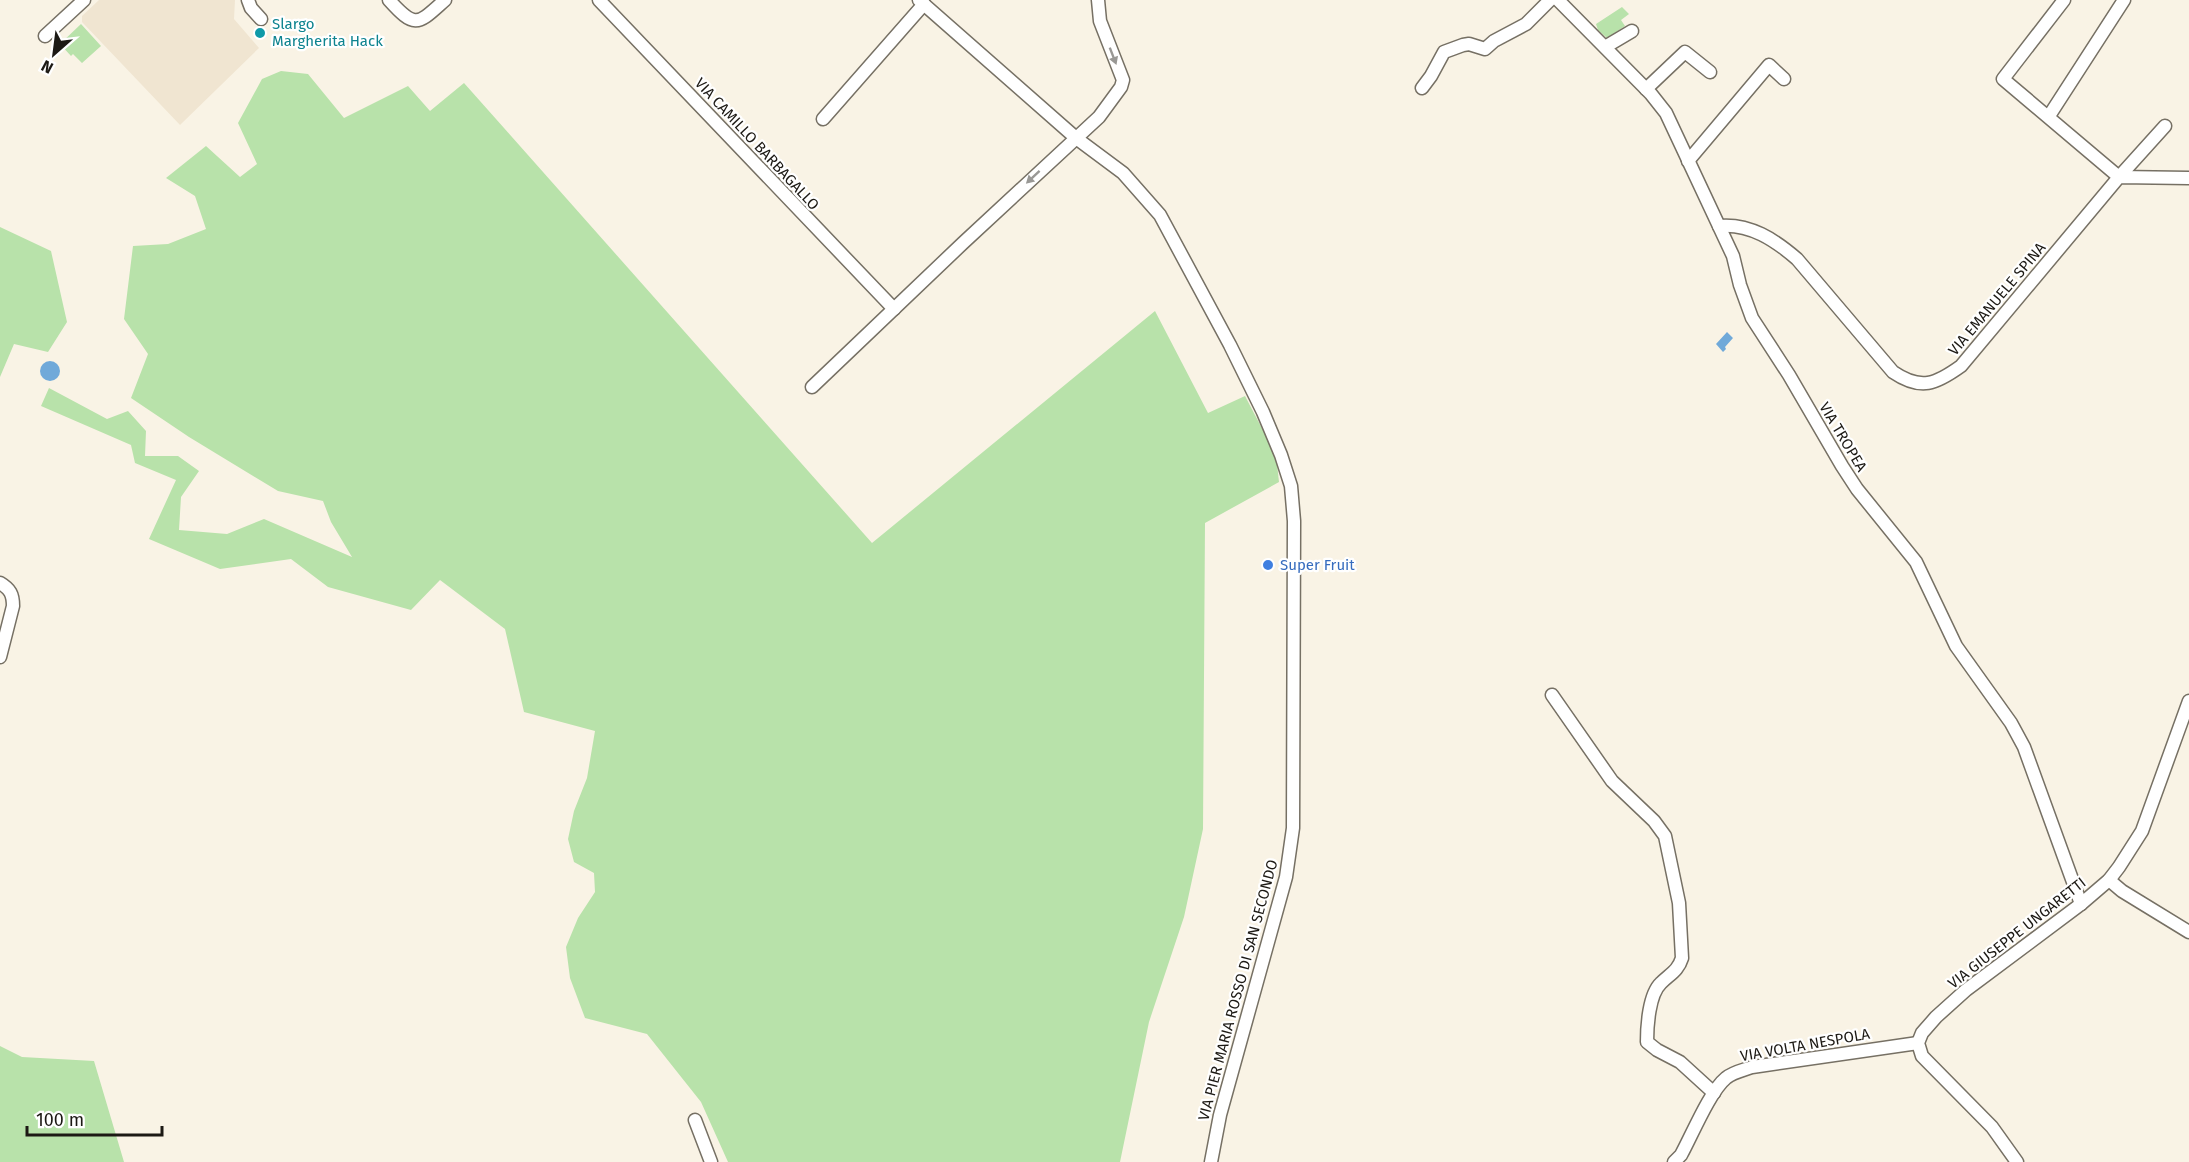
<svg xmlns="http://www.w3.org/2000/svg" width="2189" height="1162" font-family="'Fira Sans',sans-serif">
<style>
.built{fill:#f0e5d1}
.green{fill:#b8e2aa}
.water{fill:#70a9d9}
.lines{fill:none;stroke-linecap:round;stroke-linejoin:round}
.minor-casing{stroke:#767064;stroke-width:15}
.minor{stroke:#fff;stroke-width:12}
.oneway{fill:#999895}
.culture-dot{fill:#0f9aa8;stroke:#fff;stroke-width:2}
.shop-dot{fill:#3f7fe0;stroke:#fff;stroke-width:2}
.labels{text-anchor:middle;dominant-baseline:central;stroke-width:4.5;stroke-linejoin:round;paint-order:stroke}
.culture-label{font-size:15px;fill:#0d838f;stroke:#fff;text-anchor:start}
.street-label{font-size:15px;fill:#1c1914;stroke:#fff}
.shop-label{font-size:15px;fill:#366cbe;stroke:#fff;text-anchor:start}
</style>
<rect width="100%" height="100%" fill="#f9f3e5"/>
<path class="built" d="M 99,0 L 235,0 L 234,19 L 259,48 L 180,125 L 82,22 L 82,16 Z"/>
<g class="green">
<path d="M 1622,7 L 1629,14 L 1621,20 L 1625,26 L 1607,38 L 1598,30 L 1596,24 Z"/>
<path d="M 81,24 L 101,46 L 82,63 L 73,54 L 71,56 L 60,44 Z"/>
<path d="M 281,71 L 308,74 L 344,118 L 408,86 L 430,111 L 464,83 L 872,543 L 1155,311 L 1208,413 L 1245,396 L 1276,455 L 1279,482 L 1205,523 L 1203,829 L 1184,917 L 1149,1022 L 1120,1162 L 728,1162 L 701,1102 L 647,1034 L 585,1018 L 570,978 L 566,947 L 578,918 L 595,892 L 594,873 L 574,862 L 568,839 L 574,811 L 587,778 L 595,731 L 524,712 L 505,629 L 440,580 L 411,610 L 328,587 L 291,559 L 220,569 L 149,539 L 176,480 L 135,463 L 131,445 L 41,406 L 49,388 L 107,419 L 128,411 L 146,431 L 145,456 L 178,456 L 199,471 L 181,497 L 179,530 L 227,534 L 264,519 L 352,557 L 331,522 L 323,501 L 278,491 L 189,437 L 131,398 L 148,354 L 124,319 L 133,246 L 168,244 L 206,229 L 195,196 L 166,178 L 206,146 L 240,177 L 257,164 L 238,123 L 262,79 Z"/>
<path d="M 0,227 L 51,251 L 67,322 L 48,352 L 14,344 L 0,377 Z"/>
<path d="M 0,1046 L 22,1057 L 94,1061 L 124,1162 L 0,1162 Z"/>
</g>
<g class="water">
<path d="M 1727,332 L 1733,338 L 1725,347 L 1726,349 L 1723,352 L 1716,344 Z"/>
<circle cx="50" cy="371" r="10"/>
</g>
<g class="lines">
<g class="minor-casing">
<g id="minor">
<path d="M 248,0 L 251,8 L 261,19"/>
<path d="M 389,0 C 416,30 418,24 445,0"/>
<path d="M 599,0 L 894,309"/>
<path d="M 919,0 L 1076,138 L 1123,173 L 1160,215 L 1230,345 L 1263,412 L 1281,455 L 1291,486 L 1294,521 L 1293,828 L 1286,877 L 1220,1115 L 1211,1162"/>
<path d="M 1558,0 L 1651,94 L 1666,113 L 1733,256 L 1740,285 L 1752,318 L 1789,375 L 1842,466 L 1857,489 L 1916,562 L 1956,646 L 2011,723 L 2024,747 L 2081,904"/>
<path d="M 2064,0 L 2003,79 L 2119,177 L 2165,126"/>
<path d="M 45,36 L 84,0"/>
<path d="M 1605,47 L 1632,31"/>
<path d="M 1422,88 L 1431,76 L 1444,52 L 1463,45 L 1469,44 L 1485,49 L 1494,41 L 1526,24 L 1550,0"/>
<path d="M 1646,89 L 1685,52 L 1710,72"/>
<path d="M 2049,116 L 2124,0"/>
<path d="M 823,119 L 924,4"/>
<path d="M 1688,161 L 1769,65 L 1784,79"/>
<path d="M 1719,226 C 1750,223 1775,240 1797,259 L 1893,372 C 1921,391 1936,384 1961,366 L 2119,177 L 2189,178"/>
<path d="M 812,387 L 963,243 L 1099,117 L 1121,87 L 1123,80 L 1100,21 L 1098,0"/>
<path d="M 0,583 C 10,589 13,594 13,606 L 0,657"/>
<path d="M 1552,695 L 1612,781 L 1654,821 L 1665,836 L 1679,903 L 1682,958 C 1678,971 1670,974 1661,983 C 1649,994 1647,1026 1647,1042 L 1657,1050 L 1680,1062 L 1714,1093"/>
<path d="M 2109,880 L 2122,891 L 2189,932"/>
<path d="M 695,1120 L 711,1162"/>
<path d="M 1674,1162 L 1681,1155 C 1692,1135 1710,1091 1726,1078 C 1733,1072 1744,1070 1752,1067 L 1918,1043"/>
<path d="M 2017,1162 L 1992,1127 L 1922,1056 L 1918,1043 L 1922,1033 L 1936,1017 L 1966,990 L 2081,904 L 2109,880 L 2119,867 L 2142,831 L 2189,701"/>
</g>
</g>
<use href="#minor" class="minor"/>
</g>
<defs><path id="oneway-solid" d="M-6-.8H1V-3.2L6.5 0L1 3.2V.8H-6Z" transform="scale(1.5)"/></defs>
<g class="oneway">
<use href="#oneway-solid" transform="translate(1113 56) rotate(69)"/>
<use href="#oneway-solid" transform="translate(1033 177) rotate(137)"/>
</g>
<circle class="culture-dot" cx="260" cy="33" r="6"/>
<circle class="shop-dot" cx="1268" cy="565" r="6"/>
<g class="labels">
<g class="culture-label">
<text x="272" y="24">Slargo<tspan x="272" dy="17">Margherita Hack</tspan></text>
</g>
<g class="street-label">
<text transform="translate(757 144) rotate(47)">VIA CAMILLO BARBAGALLO</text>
<text transform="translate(1997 299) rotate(-50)">VIA EMANUELE SPINA</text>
<text transform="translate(1843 437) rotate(59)">VIA TROPEA</text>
<text transform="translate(2017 933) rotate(-38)">VIA GIUSEPPE UNGARETTI</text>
<text transform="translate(1238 990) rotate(-75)">VIA PIER MARIA ROSSO DI SAN SECONDO</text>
<text transform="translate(1805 1045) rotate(-10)">VIA VOLTA NESPOLA</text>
</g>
<g class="shop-label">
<text x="1280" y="565">Super Fruit</text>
</g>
</g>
<g transform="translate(54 54) rotate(208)" stroke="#ffffff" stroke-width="4.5" paint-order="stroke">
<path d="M0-4.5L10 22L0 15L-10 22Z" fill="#1c1914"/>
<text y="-9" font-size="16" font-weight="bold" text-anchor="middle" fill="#1c1914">N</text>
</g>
<path d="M27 1126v9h135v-9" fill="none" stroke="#1c1914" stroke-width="3"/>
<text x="36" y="1126" font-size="18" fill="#1c1914" stroke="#ffffff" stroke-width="4.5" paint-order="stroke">100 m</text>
</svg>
